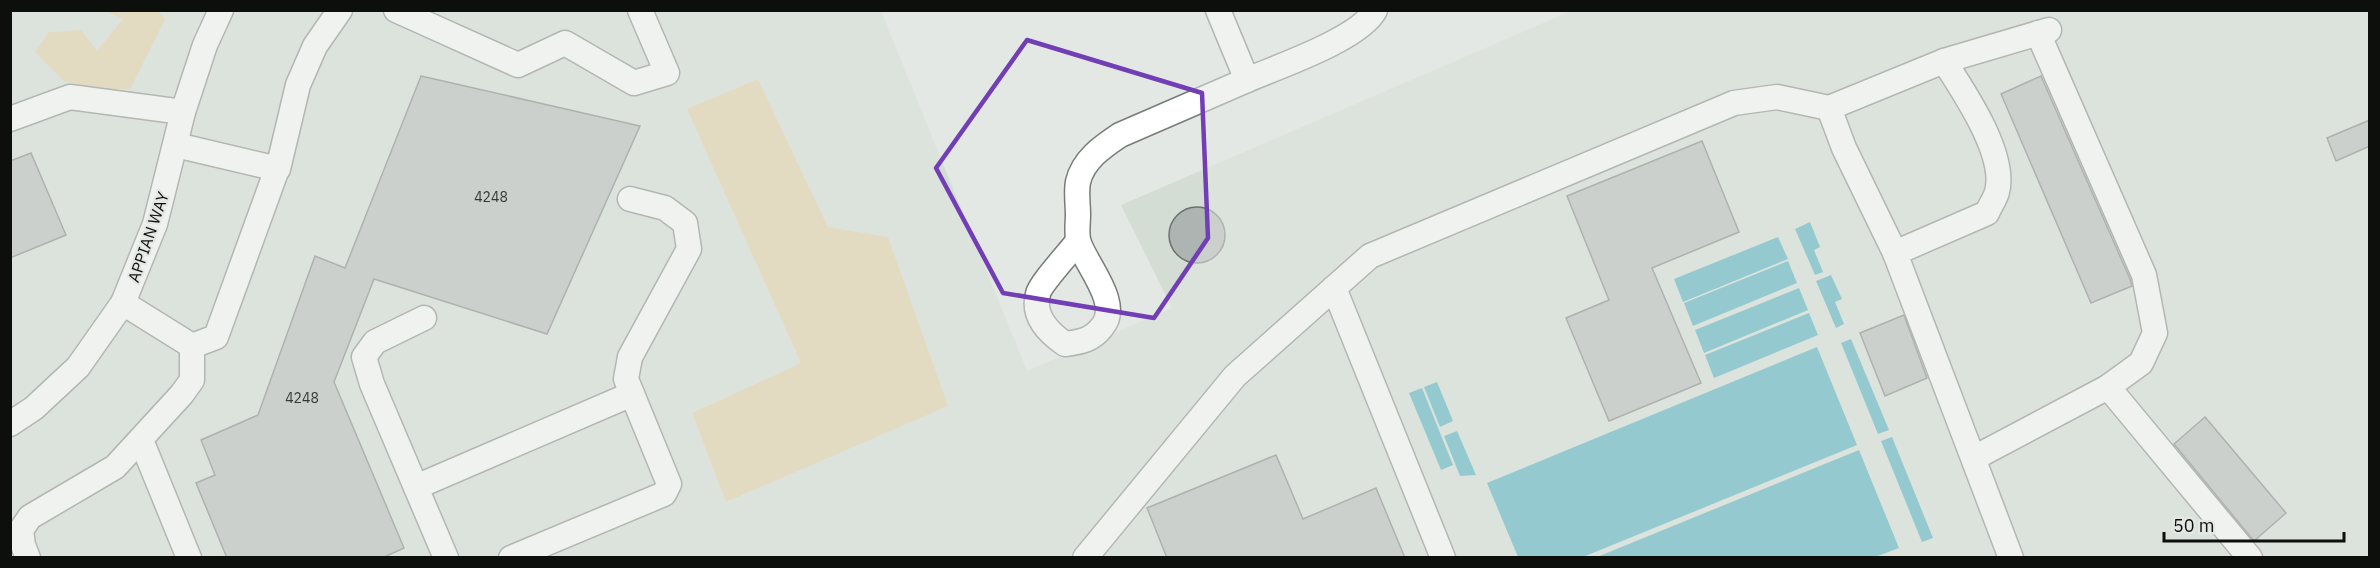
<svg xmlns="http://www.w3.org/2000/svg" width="2380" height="568" font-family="'IBM Plex Sans',sans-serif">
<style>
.built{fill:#d3ddd3;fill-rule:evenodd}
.green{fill:#e2ca9a}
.water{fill:#34a6b5}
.building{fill:#aeb4b2;stroke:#6c7170;stroke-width:1.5}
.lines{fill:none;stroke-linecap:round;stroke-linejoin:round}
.minor-casing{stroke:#787c78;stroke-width:27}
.minor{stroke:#fff;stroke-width:24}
.marked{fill:none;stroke:#713eb5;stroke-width:4.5;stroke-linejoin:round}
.labels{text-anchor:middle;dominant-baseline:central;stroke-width:4.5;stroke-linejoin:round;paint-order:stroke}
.number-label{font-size:14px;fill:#353836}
.street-label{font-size:16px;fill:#0d0f0d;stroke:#e4e8e4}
</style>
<rect width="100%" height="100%" fill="#e4e8e4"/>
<path class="built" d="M 10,11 L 881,11 L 1027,371 L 1172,308 L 1121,205 L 1571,11 L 2369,11 L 2369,557 L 11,557 ZM 758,79 L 828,227 L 948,405 L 726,502 L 692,413 L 801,363 L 688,109 Z"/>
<g class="green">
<path d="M 106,11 L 158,11 L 165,19 L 130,89 L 100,90 L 64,81 L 35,52 L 49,32 L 81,30 L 97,51 L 123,19 Z"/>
<path d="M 758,79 L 828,227 L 888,237 L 948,406 L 726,502 L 692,413 L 801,363 L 687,109 Z"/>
</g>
<g class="water">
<path d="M 1810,222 L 1820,247 L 1814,250 L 1823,272 L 1815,275 L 1795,229 Z"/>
<path d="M 1778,237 L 1788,259 L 1683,302 L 1674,279 Z"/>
<path d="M 1788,261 L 1797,283 L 1693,326 L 1684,303 Z"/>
<path d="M 1831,275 L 1842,299 L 1835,302 L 1844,324 L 1836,328 L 1816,281 Z"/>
<path d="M 1799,288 L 1808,310 L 1704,353 L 1695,330 Z"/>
<path d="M 1809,313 L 1818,335 L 1714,378 L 1705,355 Z"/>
<path d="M 1851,339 L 1889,430 L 1878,434 L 1841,343 Z"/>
<path d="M 1817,347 L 1857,445 L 1583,557 L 1518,557 L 1487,483 Z"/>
<path d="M 1437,382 L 1453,421 L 1440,427 L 1424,387 Z"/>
<path d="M 1422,388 L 1453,465 L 1441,470 L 1409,393 Z"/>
<path d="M 1457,431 L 1476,475 L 1460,476 L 1444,436 Z"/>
<path d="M 1892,437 L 1933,538 L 1922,542 L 1881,441 Z"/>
<path d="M 1859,450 L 1899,548 L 1875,557 L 1597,557 Z"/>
</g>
<g class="building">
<path d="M 421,76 L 640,126 L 547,334 L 374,279 L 334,382 L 404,548 L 382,558 L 227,558 L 196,483 L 215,475 L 201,440 L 258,415 L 315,256 L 345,268 Z"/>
<path d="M 2041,76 L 2130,279 L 2132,286 L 2091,303 L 2001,94 Z"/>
<path d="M 2370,120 L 2370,146 L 2336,161 L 2327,138 Z"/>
<path d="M 1702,141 L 1739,232 L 1652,268 L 1701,383 L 1609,421 L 1566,318 L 1609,300 L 1567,196 Z"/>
<path d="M 31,153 L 66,235 L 10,258 L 10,161 Z"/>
<circle cx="1197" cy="235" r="28"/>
<path d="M 1904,315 L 1927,378 L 1885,396 L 1860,333 Z"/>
<path d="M 2205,417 L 2286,513 L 2254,541 L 2174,444 Z"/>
<path d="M 1276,455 L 1303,519 L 1376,488 L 1405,558 L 1167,558 L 1147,508 Z"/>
</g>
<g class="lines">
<g class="minor-casing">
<g id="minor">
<path d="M 396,10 L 518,65 L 565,43 L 634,83 L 667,73 L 640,10"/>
<path d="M 1247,80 C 1277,67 1360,39 1375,10"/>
<path d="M 1829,108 L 1844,148 L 1895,253 L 2011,558"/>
<path d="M 10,119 L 70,97 L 183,112"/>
<path d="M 176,145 L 278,169 L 298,85 L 315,46 L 340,10"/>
<path d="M 1078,241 C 1070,252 1040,284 1038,294 C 1032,316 1049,333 1065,344 C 1081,342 1092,340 1102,327 C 1122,304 1086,265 1079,243 C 1076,235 1078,223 1078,215 C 1078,205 1076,192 1078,182 C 1083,160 1102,147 1120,135 L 1247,80 L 1218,10"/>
<path d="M 1895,253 L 1987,213 C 1990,206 1995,199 1997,192 C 2007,155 1964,92 1944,61"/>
<path d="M 1334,288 L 1443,558"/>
<path d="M 123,303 L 192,346 L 216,337 L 277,169"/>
<path d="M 424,318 L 375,342 L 364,357 L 372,384 L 446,558"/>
<path d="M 2108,387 L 2250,558"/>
<path d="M 10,424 L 34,408 L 78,367 L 123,303 L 155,224 L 183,112 L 205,45 L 221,10"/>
<path d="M 141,440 L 189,558"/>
<path d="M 1974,458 L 2108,387 L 2141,363 L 2155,333 L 2144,275 L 2038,33"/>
<path d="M 416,487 L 632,394"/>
<path d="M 28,558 L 23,545 L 21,530 L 30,517 L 115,467 L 182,394 L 192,380 L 192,346"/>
<path d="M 511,558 L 664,494 L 669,484 L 626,379 L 630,357 L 689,249 L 685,223 L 665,208 L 630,199"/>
<path d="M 1085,558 L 1235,376 L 1370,256 L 1734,103 L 1777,97 L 1829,108 L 1944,61 L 2049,30"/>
</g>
</g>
<use href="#minor" class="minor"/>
</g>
<path d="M0 0H2380V568H0ZM 1027,40 L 1202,93 L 1208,238 L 1154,318 L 1003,293 L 936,168 Z" fill="#e4e8e4" fill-opacity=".55" fill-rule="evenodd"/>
<path class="marked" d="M 1027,40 L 1202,93 L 1208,238 L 1154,318 L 1003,293 L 936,168 Z"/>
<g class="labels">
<g class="number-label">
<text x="491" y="197">4248</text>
<text x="302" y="398">4248</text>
</g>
<g class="street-label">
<text transform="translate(148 237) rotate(-71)">APPIAN WAY</text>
</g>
</g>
<rect width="2380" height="568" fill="none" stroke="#0d0f0d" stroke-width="24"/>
<path d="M2164 532v9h180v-9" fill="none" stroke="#0d0f0d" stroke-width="3"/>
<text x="2173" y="532" font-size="18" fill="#0d0f0d" stroke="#e4e8e4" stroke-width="4.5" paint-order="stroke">50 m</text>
</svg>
